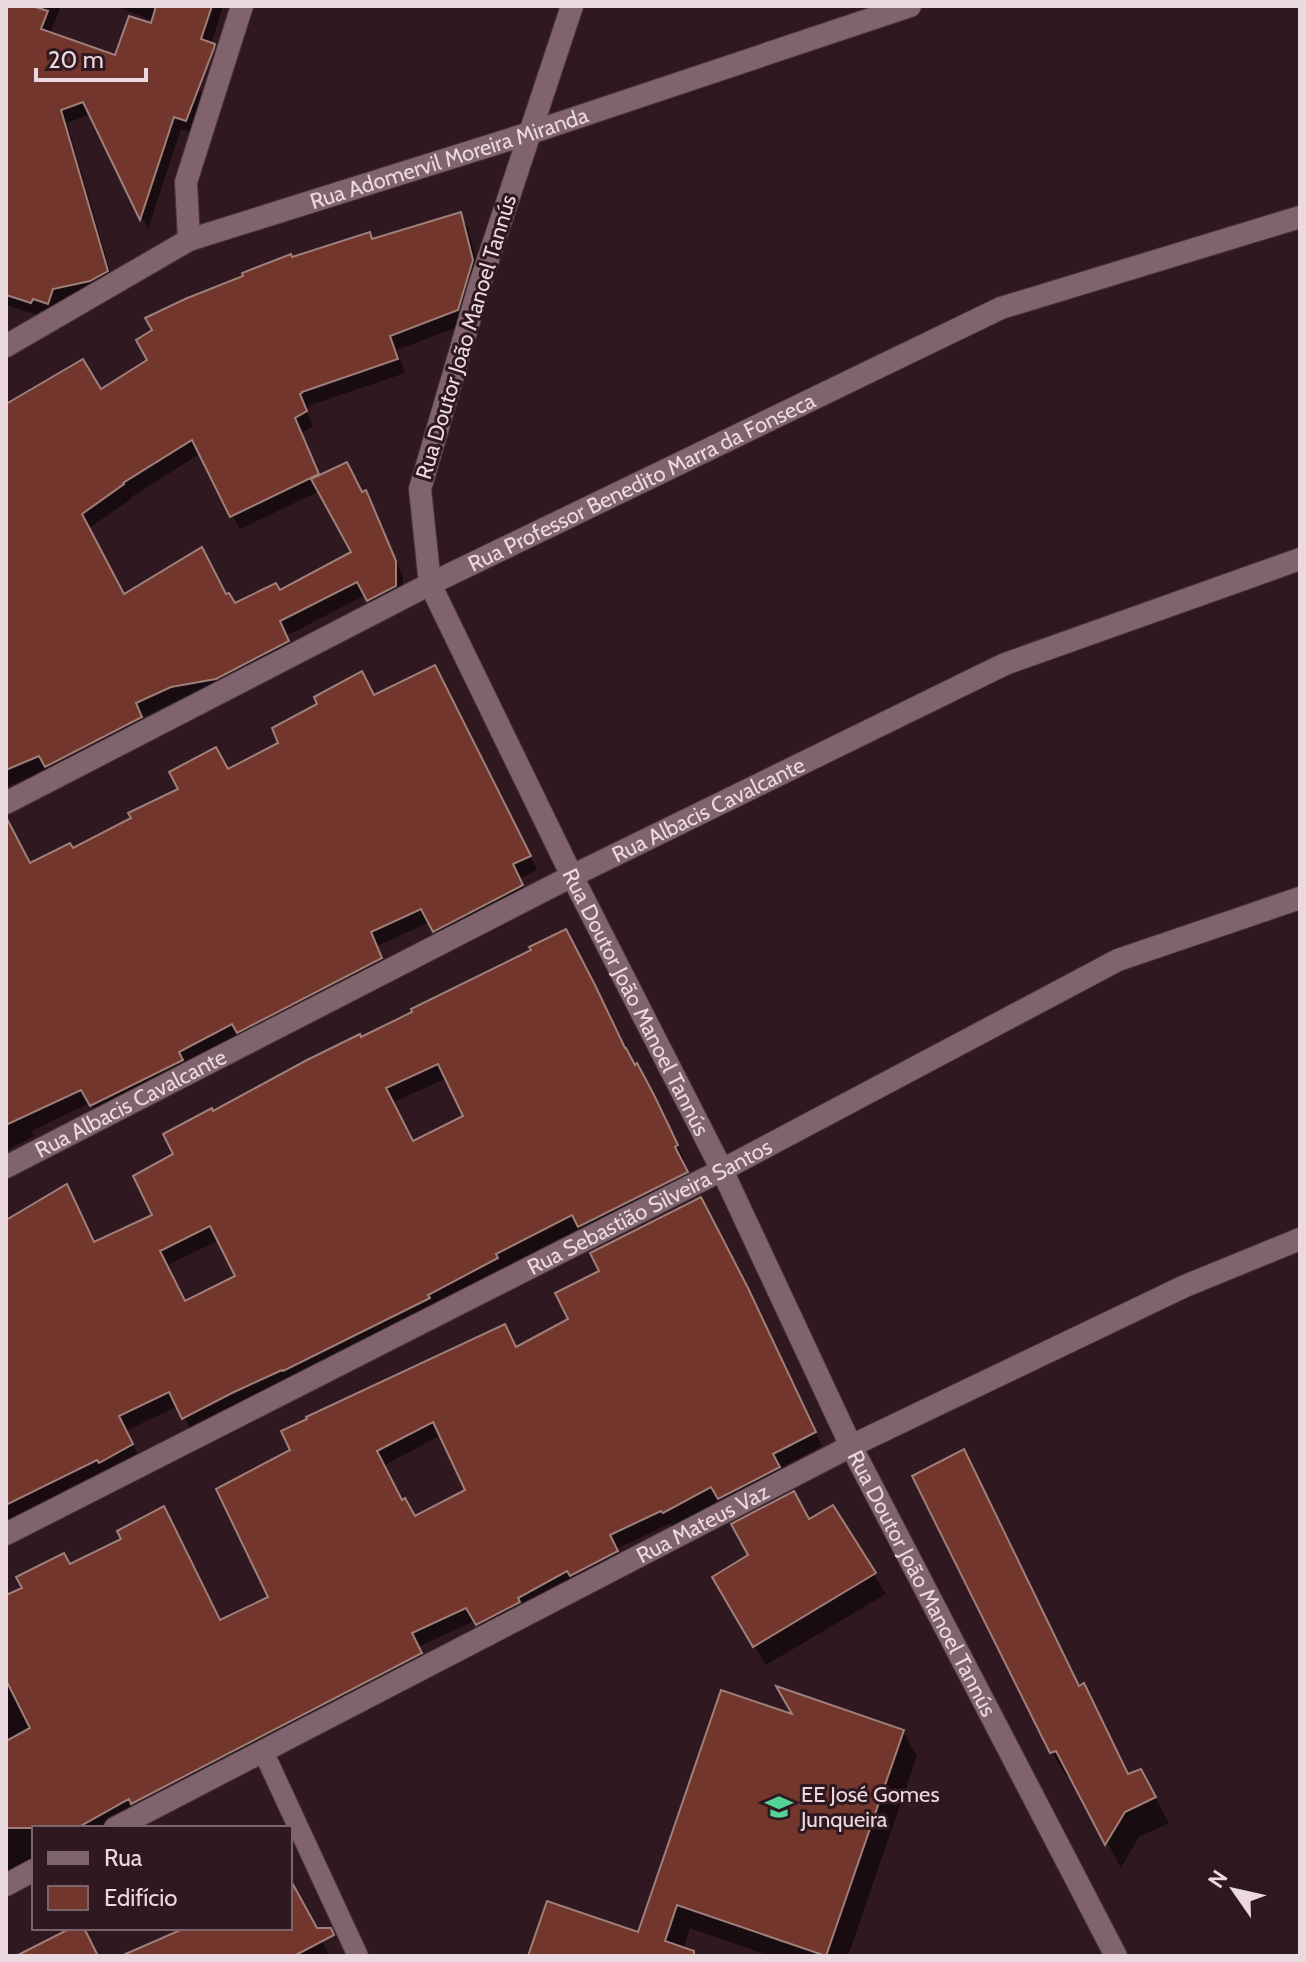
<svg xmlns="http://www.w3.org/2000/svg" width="1306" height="1962" font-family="Cabin,sans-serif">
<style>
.shadow{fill:#0007;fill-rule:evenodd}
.building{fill:#73362c;stroke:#9e7f79;stroke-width:2;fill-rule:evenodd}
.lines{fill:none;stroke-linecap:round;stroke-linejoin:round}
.service-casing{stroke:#49363d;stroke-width:22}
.minor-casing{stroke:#49363d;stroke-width:24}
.service{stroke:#80636c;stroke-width:20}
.minor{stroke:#80636c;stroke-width:22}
.labels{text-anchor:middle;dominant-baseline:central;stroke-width:6;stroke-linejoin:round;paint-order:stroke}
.street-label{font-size:22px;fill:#ead9de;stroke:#2f1820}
.poi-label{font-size:22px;fill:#ead9de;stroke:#2f1820;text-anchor:start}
</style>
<rect width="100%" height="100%" fill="#2f1820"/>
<g class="shadow">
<path d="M 6,6 L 61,6 L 50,34 L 198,87 L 205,100 L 193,133 L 181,129 L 148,229 L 91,114 L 67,123 L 114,284 L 97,294 L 60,302 L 55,316 L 40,311 L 38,315 L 6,305 Z"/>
<path d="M 115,6 L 223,6 L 211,44 Z"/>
<path d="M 460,215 L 468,228 L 480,275 L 465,324 L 397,350 L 405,373 L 308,406 L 309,408 L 306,409 L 313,426 L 301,433 L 320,477 L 362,494 L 365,493 L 373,507 L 403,577 L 403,600 L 377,614 L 366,595 L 286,636 L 295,656 L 225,692 L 179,700 L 142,718 L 149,731 L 6,787 L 6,407 L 100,392 L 150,361 L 292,259 L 372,241 ZM 201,453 L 240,529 L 320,491 L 354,552 L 279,593 L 234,605 L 226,597 L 124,597 L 88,529 L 131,499 L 130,498 Z"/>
<path d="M 442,681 L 537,870 L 519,879 L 530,899 L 443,945 L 430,922 L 377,946 L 389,972 L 100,1119 L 90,1103 L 31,1131 L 34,1136 L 6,1151 L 6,867 L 29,865 L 72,851 L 374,697 Z"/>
<path d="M 625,1050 L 661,1111 L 685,1160 L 681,1162 L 694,1187 L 588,1240 L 581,1228 L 502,1269 L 504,1273 L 192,1432 L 178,1406 L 126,1431 L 140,1459 L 6,1527 L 6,1222 L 94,1244 L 155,1216 L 176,1155 L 212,1113 L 308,1062 ZM 447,1078 L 466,1117 L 413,1144 L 392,1103 ZM 219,1240 L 237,1276 L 185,1303 L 166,1266 Z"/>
<path d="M 755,1304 L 822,1446 L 779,1469 L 786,1481 L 728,1512 L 721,1500 L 672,1526 L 671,1523 L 616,1549 L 624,1565 L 486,1637 L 476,1620 L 418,1647 L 428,1667 L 109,1828 L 34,1828 L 34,1857 L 32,1858 L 34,1862 L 6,1883 L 6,1597 L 69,1567 L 220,1623 L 271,1598 L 218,1490 L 516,1349 ZM 441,1435 L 468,1491 L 414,1518 L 402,1502 L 383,1466 Z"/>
<path d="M 964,1451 L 978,1476 L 1080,1687 L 1097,1711 L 1129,1776 L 1155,1797 L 1169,1823 L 1139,1837 L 1121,1868 L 1071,1775 L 1067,1777 L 1052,1752 Z"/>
<path d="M 832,1507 L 886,1594 L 766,1665 L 714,1578 Z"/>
<path d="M 796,1717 L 903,1732 L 917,1756 L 848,1956 L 770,1956 L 690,1928 L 681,1956 L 530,1956 L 639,1934 Z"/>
<path d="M 303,1908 L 330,1956 L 126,1956 L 177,1934 L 174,1928 L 290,1928 L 290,1915 Z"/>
</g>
<g class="building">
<path d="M 6,6 L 32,6 L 48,11 L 41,29 L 115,55 L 129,16 L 151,23 L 156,6 L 212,6 L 201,39 L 215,44 L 214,48 L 186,121 L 174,117 L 140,220 L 83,102 L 61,110 L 108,271 L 90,281 L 53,289 L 48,304 L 33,299 L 31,303 L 6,295 Z"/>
<path d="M 461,212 L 473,260 L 458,310 L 390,336 L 398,359 L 302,392 L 302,393 L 300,394 L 307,411 L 295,418 L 319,474 L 230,517 L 192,440 L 123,483 L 124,484 L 82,514 L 124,594 L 202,547 L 226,594 L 229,593 L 235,603 L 276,583 L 280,590 L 351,552 L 311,479 L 347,462 L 362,492 L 366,490 L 396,561 L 396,586 L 367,601 L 357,582 L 280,621 L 289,641 L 216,679 L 171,687 L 136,703 L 142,717 L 45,767 L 39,756 L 6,770 L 6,404 L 83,359 L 101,389 L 147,360 L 136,340 L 152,330 L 145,318 L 185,299 L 243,276 L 242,273 L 291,254 L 292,257 L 370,232 L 372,239 Z"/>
<path d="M 435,665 L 531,856 L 513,864 L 523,885 L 433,932 L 421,909 L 371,932 L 382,958 L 237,1033 L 232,1024 L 179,1052 L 183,1060 L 90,1106 L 81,1090 L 6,1125 L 6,817 L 30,863 L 70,843 L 73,848 L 131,818 L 128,813 L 178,789 L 169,772 L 216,747 L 228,769 L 278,743 L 272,728 L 317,704 L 314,697 L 362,671 L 374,695 Z"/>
<path d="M 566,929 L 595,985 L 625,1048 L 626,1048 L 635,1065 L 637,1063 L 654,1095 L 678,1145 L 675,1147 L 688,1172 L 578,1227 L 572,1215 L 496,1254 L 498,1258 L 428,1295 L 430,1298 L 283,1371 L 282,1370 L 232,1393 L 182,1419 L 169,1392 L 119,1416 L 133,1444 L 99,1463 L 97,1460 L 6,1505 L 6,1220 L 67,1184 L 94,1242 L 152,1215 L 133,1176 L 173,1154 L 163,1134 L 212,1108 L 213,1111 L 307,1060 L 360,1034 L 361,1037 L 412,1012 L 411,1009 L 531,950 L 529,947 ZM 438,1064 L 463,1116 L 413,1141 L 386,1088 ZM 210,1226 L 235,1276 L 185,1301 L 160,1251 Z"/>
<path d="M 701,1197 L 748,1288 L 816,1432 L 773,1454 L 780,1467 L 718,1499 L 711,1487 L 663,1513 L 661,1511 L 610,1535 L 618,1551 L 570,1576 L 567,1571 L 518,1598 L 520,1602 L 476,1625 L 466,1608 L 412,1633 L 422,1653 L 131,1804 L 129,1799 L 77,1828 L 6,1828 L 6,1741 L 30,1728 L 6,1680 L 6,1595 L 22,1588 L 16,1577 L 64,1553 L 70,1564 L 121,1539 L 117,1531 L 164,1506 L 220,1620 L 268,1597 L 216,1489 L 290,1450 L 281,1431 L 307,1419 L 306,1417 L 505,1324 L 516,1347 L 568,1319 L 555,1293 L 599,1271 L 590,1253 ZM 433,1422 L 465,1490 L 415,1516 L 405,1498 L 402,1500 L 377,1451 Z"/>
<path d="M 964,1449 L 1079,1686 L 1084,1683 L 1128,1774 L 1141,1769 L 1156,1797 L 1125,1812 L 1105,1845 L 1056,1751 L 1050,1753 L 912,1476 Z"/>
<path d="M 794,1491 L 809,1519 L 833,1505 L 876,1573 L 753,1647 L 712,1577 L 748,1555 L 731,1524 Z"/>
<path d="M 776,1686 L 904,1730 L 826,1956 L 677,1905 L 665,1941 L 694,1951 L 694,1956 L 528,1956 L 547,1901 L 638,1932 L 721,1690 L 792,1714 Z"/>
<path d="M 290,1879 L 317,1928 L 331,1928 L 334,1935 L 294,1956 L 121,1956 L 185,1928 L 290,1928 Z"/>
<path d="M 71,1928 L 84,1928 L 98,1956 L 16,1956 Z"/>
</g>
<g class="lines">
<g class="service-casing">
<path id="service" d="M 263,1751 L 358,1956"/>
</g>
<g class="minor-casing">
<g id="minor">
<path id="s1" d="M 572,6 L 479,287 L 420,489 L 430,584 L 572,876 L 722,1170 L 851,1446 L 1116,1956"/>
<path d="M 189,240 L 186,182 L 242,6"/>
<path id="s2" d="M 6,346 L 189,240 L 530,133 L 910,6"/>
<path id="s3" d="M 6,803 L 430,584 L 1001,308 L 1300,217"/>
<path id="s4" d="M 6,1167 L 572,876 L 1005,664 L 1300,559"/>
<path id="s5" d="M 6,1534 L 722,1170 L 1118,960 L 1300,898"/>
<path id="s6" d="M 115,1828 L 851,1446 L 1185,1286 L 1300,1239"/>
<path d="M 6,1885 L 34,1870"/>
</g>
</g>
<use href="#service" class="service"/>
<use href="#minor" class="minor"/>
</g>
<defs>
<g id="school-bare" transform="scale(2.16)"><path d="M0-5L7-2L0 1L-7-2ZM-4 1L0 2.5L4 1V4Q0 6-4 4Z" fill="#52d397" stroke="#2f1820" stroke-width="2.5" paint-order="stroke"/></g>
</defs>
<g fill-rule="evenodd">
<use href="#school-bare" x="779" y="1807"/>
</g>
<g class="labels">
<g class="street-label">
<text stroke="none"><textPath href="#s2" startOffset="484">Rua Adomervil Moreira Miranda</textPath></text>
<text transform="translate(466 337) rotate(-73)">Rua Doutor João Manoel Tannús</text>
<text stroke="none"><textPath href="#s3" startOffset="712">Rua Professor Benedito Marra da Fonseca</textPath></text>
<text stroke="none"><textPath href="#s4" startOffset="788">Rua Albacis Cavalcante</textPath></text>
<text stroke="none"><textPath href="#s1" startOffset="1068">Rua Doutor João Manoel Tannús</textPath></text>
<text stroke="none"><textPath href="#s4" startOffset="140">Rua Albacis Cavalcante</textPath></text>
<text stroke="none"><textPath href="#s5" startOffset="722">Rua Sebastião Silveira Santos</textPath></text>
<text stroke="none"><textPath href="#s6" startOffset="662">Rua Mateus Vaz</textPath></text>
<text stroke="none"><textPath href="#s1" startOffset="1716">Rua Doutor João Manoel Tannús</textPath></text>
</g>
<g class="poi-label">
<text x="801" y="1794">EE José Gomes<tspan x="801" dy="25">Junqueira</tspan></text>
</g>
</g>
<rect width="1306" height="1962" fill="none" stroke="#ead9de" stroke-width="16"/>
<rect x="32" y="1826" width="260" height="104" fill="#2f1820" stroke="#7a656c" stroke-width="2"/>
<rect x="48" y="1852" width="40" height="12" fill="#80636c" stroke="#7a656c" stroke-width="2"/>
<text x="104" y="1866" font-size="24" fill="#ead9de">Rua</text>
<rect x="48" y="1886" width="40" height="24" fill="#73362c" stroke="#7a656c" stroke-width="2"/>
<text x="104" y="1906" font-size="24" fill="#ead9de">Edifício</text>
<g transform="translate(1234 1890) rotate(304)" stroke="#2f1820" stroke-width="6" paint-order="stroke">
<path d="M0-6L14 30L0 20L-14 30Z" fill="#ead9de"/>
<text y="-12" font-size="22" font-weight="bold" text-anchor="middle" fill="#ead9de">N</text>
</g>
<path d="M36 68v12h110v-12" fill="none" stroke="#ead9de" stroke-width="4"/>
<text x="48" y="68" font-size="24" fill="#ead9de" stroke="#2f1820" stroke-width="6" paint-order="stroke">20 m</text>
</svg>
